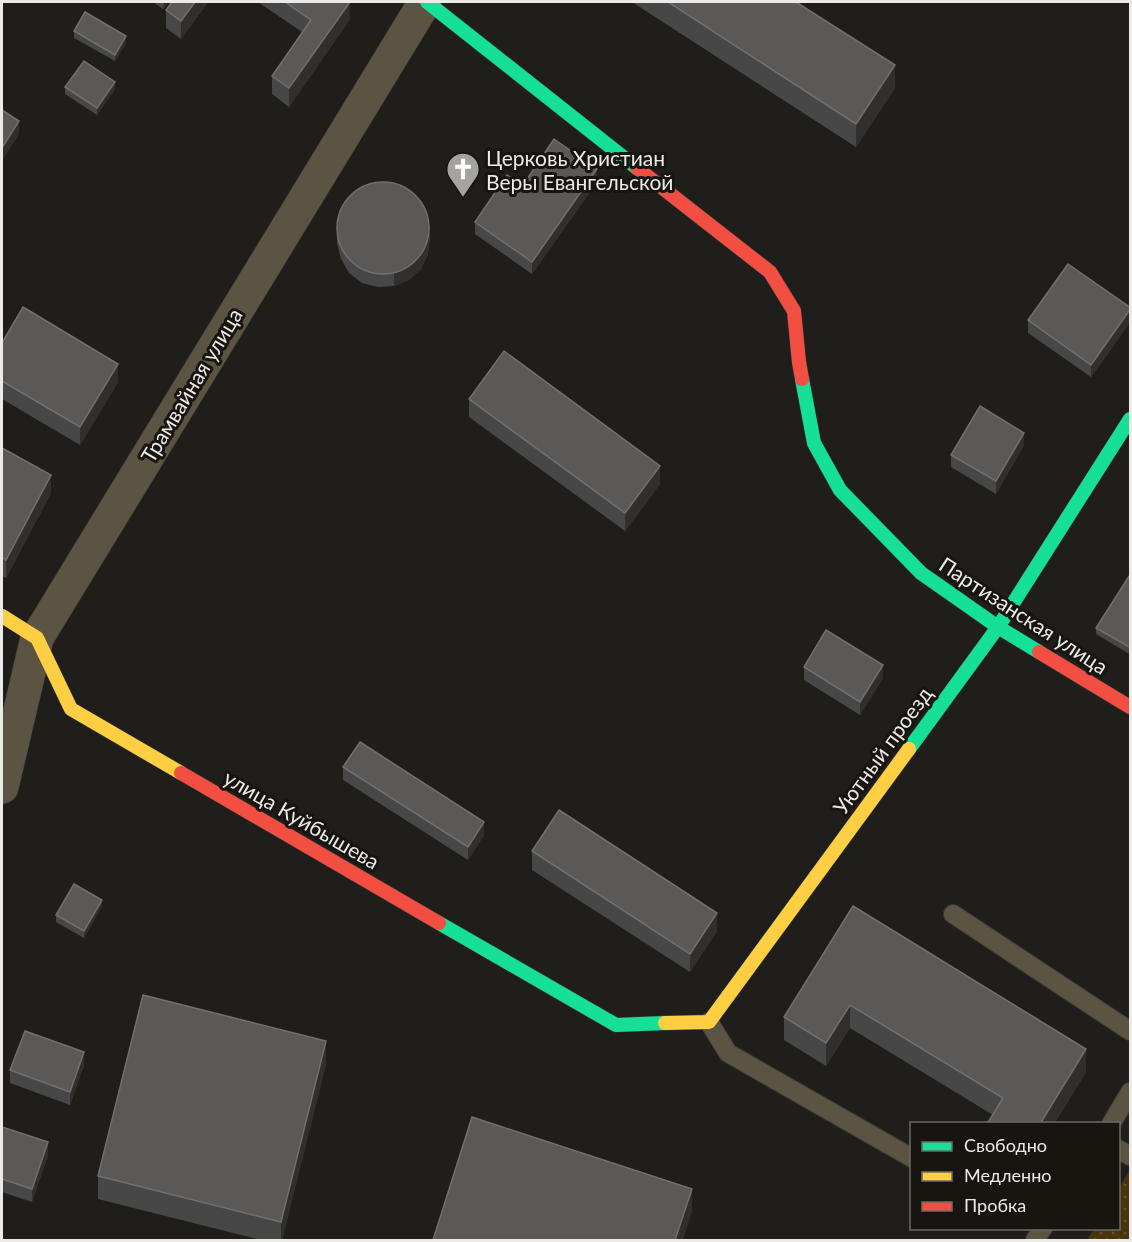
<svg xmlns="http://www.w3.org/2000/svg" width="1132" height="1242" font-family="Lato,sans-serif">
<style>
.park{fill:url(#park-dots)}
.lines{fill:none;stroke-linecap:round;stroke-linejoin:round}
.lane-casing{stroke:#3c3b38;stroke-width:20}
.street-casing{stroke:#3c3b38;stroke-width:34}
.fast-casing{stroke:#3c3b38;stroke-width:15}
.slow-casing{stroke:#3c3b38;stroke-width:15}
.jam-casing{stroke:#3c3b38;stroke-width:15}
.lane{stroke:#5c5443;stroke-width:18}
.street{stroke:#5c5443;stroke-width:33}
.fast{stroke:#16e098;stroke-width:14}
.slow{stroke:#ffcf43;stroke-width:14}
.jam{stroke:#f24e42;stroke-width:14}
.wall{fill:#484747}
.shaded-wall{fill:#312f2e}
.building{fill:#5a5958;stroke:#71706f;stroke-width:1.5}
.labels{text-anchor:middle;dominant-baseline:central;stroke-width:6;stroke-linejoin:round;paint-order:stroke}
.poi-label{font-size:21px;fill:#eceae7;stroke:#181511;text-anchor:start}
.street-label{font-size:21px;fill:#eceae7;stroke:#181511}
</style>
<defs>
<pattern id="park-dots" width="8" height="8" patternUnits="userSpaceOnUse" patternTransform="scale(1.5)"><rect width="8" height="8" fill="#4a340e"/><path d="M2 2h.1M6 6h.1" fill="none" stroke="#645231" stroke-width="1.8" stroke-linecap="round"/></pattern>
</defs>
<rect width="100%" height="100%" fill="#201e1b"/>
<path class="park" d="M 1130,1169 L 1130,1240 L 1087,1240 L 1094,1229 L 1118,1228 L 1119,1188 Z"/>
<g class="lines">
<g class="lane-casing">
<g id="lane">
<path d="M 953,914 L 1130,1031"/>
<path d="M 709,1022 L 728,1053 L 912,1158"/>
<path d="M 1111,1124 L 1130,1092"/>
<path d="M 1118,1149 L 1130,1156"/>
<path d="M 1035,1240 L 1043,1228"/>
</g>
</g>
<g class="street-casing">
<path id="street" d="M 2,787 L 37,638 L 425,2"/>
</g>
<g class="fast-casing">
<g id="fast">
<path d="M 427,2 L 637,168"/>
<path d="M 802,379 L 814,443 L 840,490 L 921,573 L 998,627 L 1039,652"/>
<path d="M 909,749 L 998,627 L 1130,419"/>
<path d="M 439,923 L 616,1025 L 665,1023"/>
</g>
</g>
<g class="slow-casing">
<g id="slow">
<path d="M 2,616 L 37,638 L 71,709 L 181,773"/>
<path d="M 665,1023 L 709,1022 L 909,749"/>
</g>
</g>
<g class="jam-casing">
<g id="jam">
<path d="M 637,168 L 770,272 L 794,311 L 799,362 L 802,379"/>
<path d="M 1039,652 L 1130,707"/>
<path d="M 181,773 L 439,923"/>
</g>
</g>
<use href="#lane" class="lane"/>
<use href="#street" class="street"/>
<use href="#fast" class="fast"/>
<use href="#slow" class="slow"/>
<use href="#jam" class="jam"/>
</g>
<g class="wall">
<path d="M 153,2 L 168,2 L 163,9 Z"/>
<path d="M 208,2 L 181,39 L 166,28 L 166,10 Z"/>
<path d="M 258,2 L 350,2 L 350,19 L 289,107 L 272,94 L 272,76 L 302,32 Z"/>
<path d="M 632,2 L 796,2 L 895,88 L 856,147 Z"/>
<path d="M 74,31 L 126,43 L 115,61 L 74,38 Z"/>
<path d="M 65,87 L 115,89 L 97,115 L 65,94 Z"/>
<path d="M 597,182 L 532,274 L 475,234 L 475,222 Z"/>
<path d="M 337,231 L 430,238 L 428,254 L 421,269 L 409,280 L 394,286 L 378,287 L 362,283 L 349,273 L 341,259 L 337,243 Z"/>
<path d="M 1131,308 L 1131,321 L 1091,377 L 1028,333 L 1028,320 Z"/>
<path d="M 2,343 L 118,382 L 80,445 L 2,399 Z"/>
<path d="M 469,399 L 660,484 L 625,531 L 469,417 Z"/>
<path d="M 1024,445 L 996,494 L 951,467 L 951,455 Z"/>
<path d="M 2,448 L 51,493 L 6,578 L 2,576 Z"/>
<path d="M 1131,573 L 1131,655 L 1096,634 L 1096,628 Z"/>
<path d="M 804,667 L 883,678 L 860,715 L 804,680 Z"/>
<path d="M 343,767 L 484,835 L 468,860 L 343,780 Z"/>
<path d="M 532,851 L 717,931 L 690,972 L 532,870 Z"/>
<path d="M 102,906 L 84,938 L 56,922 L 56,915 Z"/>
<path d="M 853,906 L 1086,1072 L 1054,1124 L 987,1124 L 993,1115 L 850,1028 L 826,1066 L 784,1040 L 784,1017 Z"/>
<path d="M 326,1064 L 282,1240 L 261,1240 L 98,1199 L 98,1176 Z"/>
<path d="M 84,1065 L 70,1105 L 10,1083 L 10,1070 Z"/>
<path d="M 2,1127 L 48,1155 L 32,1202 L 2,1192 Z"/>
</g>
<g class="shaded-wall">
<path d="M 164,2 L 168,2 L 163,9 Z"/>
<path d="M 195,2 L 208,2 L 181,39 L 181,21 Z"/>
<path d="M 350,2 L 350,19 L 289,107 L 289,88 Z"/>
<path d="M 126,36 L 126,43 L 115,61 L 115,55 Z"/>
<path d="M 895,65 L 895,88 L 856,147 L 856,124 Z"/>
<path d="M 115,82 L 115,89 L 97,115 L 97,108 Z"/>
<path d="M 19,121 L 19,134 L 2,161 L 2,148 Z"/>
<path d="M 597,169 L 597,182 L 532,274 L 532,262 Z"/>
<path d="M 430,225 L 430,238 L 428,254 L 421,269 L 409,280 L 394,286 L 394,273 Z"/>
<path d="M 1131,308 L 1131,321 L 1091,377 L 1091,365 Z"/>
<path d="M 118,364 L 118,382 L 80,445 L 80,427 Z"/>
<path d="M 1024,433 L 1024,445 L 996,494 L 996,481 Z"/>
<path d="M 660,466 L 660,484 L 625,531 L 625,513 Z"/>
<path d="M 51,475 L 51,493 L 6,578 L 6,560 Z"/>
<path d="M 883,665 L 883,678 L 860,715 L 860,702 Z"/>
<path d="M 484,822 L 484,835 L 468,860 L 468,847 Z"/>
<path d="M 102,900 L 102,906 L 84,938 L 84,931 Z"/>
<path d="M 717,913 L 717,931 L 690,972 L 690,954 Z"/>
<path d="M 850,1005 L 850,1028 L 826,1066 L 826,1043 Z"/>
<path d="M 326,1041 L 326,1064 L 282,1240 L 281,1240 L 281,1222 Z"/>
<path d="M 1086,1049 L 1086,1072 L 1054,1124 L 1040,1124 Z"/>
<path d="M 84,1052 L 84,1065 L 70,1105 L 70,1092 Z"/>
<path d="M 48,1142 L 48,1155 L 32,1202 L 32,1189 Z"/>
<path d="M 692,1189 L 692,1212 L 683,1240 L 675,1240 Z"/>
</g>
<g class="building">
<path d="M 172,2 L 195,2 L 181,21 L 166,10 Z"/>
<path d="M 285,2 L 350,2 L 289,88 L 272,76 L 311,20 Z"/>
<path d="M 668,2 L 796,2 L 895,65 L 856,124 Z"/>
<path d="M 85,12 L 126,36 L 115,55 L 74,31 Z"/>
<path d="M 84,61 L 115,82 L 97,108 L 65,87 Z"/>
<path d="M 2,110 L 19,121 L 2,148 Z"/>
<path d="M 554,139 L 597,169 L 532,262 L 475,222 L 507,175 L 523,185 Z"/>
<circle cx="383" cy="228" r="46"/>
<path d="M 1068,264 L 1131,308 L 1091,365 L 1028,320 Z"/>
<path d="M 23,307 L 118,364 L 80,427 L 2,381 L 2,343 Z"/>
<path d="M 504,351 L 660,466 L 625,513 L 469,399 Z"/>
<path d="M 980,406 L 1024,433 L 996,481 L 951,455 Z"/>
<path d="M 2,448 L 51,475 L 6,560 L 2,557 Z"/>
<path d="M 1131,573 L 1131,648 L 1096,628 Z"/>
<path d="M 826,630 L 883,665 L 860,702 L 804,667 Z"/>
<path d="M 360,742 L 484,822 L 468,847 L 343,767 Z"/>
<path d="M 559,810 L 717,913 L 690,954 L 532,851 Z"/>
<path d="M 74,884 L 102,900 L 84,931 L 56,915 Z"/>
<path d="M 853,906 L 1086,1049 L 1040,1124 L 987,1124 L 1003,1098 L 850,1005 L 826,1043 L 784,1017 Z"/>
<path d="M 143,995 L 326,1041 L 281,1222 L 98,1176 Z"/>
<path d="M 25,1031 L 84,1052 L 70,1092 L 10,1070 Z"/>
<path d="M 472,1117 L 692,1189 L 675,1240 L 433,1240 Z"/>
<path d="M 2,1127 L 48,1142 L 32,1189 L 2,1179 Z"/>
</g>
<defs>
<g id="church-pin" transform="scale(1.725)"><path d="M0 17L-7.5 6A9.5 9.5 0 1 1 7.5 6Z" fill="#a5a3a0" stroke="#181511"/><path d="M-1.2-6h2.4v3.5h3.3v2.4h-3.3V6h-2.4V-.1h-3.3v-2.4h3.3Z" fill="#fff"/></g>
</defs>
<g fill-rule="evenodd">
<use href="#church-pin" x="463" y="169"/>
</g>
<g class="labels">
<g class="poi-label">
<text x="486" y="157">Церковь Христиан<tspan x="486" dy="24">Веры Евангельской</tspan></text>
</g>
<g class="street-label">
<text transform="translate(191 385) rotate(-59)">Трамвайная улица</text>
<text transform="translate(1024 615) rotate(33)">Партизанская улица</text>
<text transform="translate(882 750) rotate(-54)">Уютный проезд</text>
<text transform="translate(302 819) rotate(30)">улица Куйбышева</text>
</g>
</g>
<rect width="1132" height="1242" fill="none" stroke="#eceae7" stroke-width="6"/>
<rect x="910" y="1122" width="210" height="108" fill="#181511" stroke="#6d6a67" stroke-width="1.5"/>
<rect x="922" y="1142" width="30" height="9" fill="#16e098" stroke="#6d6a67" stroke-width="1.5"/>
<text x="964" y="1152" font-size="18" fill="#eceae7">Свободно</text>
<rect x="922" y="1172" width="30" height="9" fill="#ffcf43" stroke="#6d6a67" stroke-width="1.5"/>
<text x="964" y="1182" font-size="18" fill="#eceae7">Медленно</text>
<rect x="922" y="1202" width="30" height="9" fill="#f24e42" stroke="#6d6a67" stroke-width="1.5"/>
<text x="964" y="1212" font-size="18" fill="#eceae7">Пробка</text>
</svg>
